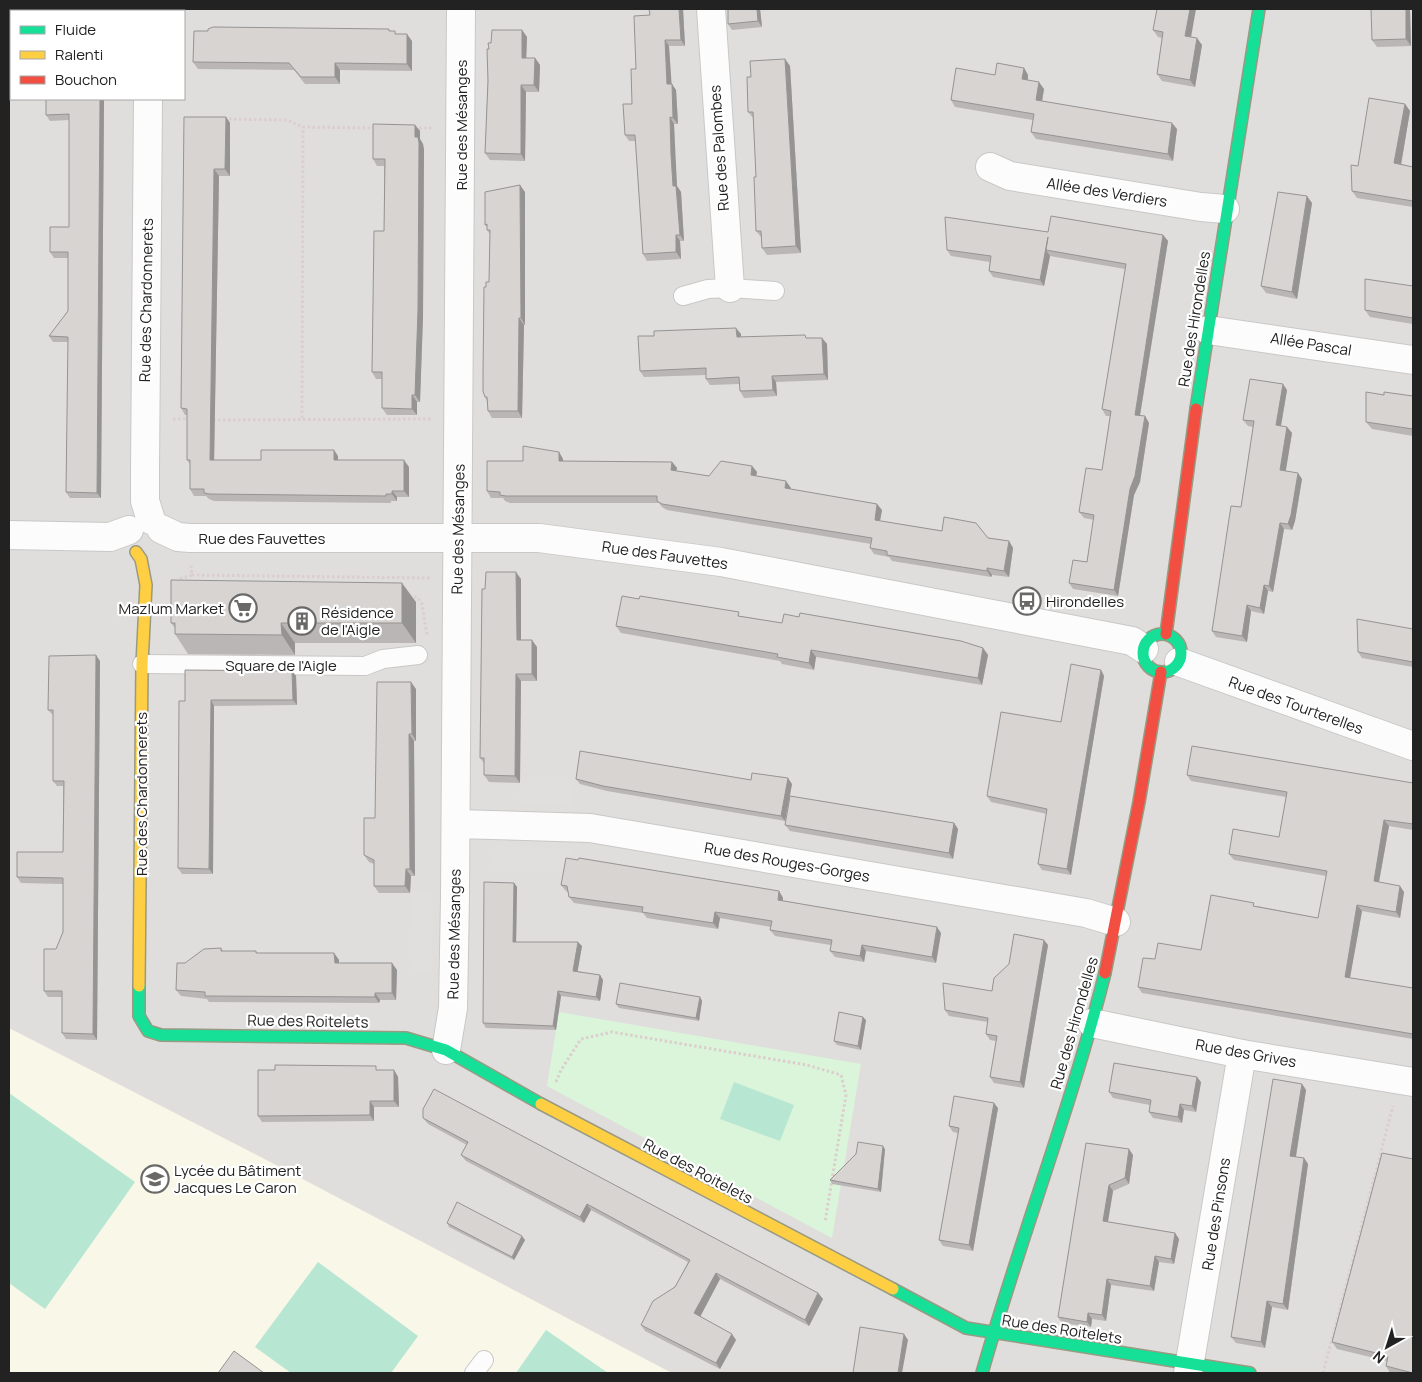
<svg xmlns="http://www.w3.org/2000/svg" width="1422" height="1382" font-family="Manrope,sans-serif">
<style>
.residential{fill:#dfdedc;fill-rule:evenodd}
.education{fill:#f8f7e8}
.park{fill:#daf5da}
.pitch{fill:#b7e6d2}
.parking{fill:#e0dfde}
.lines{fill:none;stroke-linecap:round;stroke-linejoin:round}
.lane-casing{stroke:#c9c8c7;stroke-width:20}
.street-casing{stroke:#c9c8c7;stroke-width:30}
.fast-casing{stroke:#999a82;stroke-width:14}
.slow-casing{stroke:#999a82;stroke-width:14}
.jam-casing{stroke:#999a82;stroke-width:14}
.path{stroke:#dccecd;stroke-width:3;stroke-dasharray:2.5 2.5;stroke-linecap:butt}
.lane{stroke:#fdfcfc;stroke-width:18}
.street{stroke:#fdfcfc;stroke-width:28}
.fast{stroke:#16e098;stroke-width:11}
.slow{stroke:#ffcf43;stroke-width:11}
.jam{stroke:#f24e42;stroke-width:11}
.wall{fill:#b9b6b5}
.shaded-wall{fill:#969493}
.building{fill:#d7d4d2;stroke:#969493}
.labels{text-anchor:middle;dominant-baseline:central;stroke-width:4.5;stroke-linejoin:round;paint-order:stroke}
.street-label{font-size:15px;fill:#222;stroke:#fff}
.poi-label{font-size:15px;fill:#222;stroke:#fff;text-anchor:start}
</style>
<rect width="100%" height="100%" fill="#f0eeeb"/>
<path class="residential" d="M 9,9 L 1413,9 L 1413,1373 L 9,1373 ZM 11,11 L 184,11 L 184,99 L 11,99 Z"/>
<path class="education" d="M 9,1028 L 249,1151 L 672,1373 L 9,1373 Z"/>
<path class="park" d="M 559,1012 L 861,1064 L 832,1238 L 547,1086 Z"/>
<g class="pitch">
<path d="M 734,1082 L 794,1105 L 780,1141 L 720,1119 Z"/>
<path d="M 9,1093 L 135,1182 L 45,1309 L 9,1283 Z"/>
<path d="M 318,1262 L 418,1336 L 391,1373 L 291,1373 L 255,1347 Z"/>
<path d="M 546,1330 L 608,1373 L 516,1373 Z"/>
</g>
<g class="parking">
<path d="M 571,782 L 572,806 L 519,805 L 520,783 Z"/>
<path d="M 495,847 L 570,848 L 569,872 L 494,871 Z"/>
<path d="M 410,893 L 433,893 L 432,970 L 409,970 Z"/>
</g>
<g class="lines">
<g class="lane-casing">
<g id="lane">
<path d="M 683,296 L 708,289 L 730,288 L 775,291"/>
<path d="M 142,664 L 365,666 L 383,659 L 418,655"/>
<path d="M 474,1373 L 484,1360"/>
</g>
</g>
<g class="street-casing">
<g id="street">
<path d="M 146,9 L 146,11"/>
<path d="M 711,9 L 730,288"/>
<path d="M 148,99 L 145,472 L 145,501 L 151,520"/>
<path d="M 990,167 L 1010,176 L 1201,207 L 1225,209"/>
<path d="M 1208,330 L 1413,360"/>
<path d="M 161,529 L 178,537 L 190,538 L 539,538 L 721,562 L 1132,641 L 1144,649"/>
<path d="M 9,535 L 110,537 L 129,530"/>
<path d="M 1179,662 L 1413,746"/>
<path d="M 456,824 L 590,828 L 1086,913 L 1116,922"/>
<path d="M 1092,1023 L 1242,1054 L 1413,1082"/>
<path d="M 446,1050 L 453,1008 L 455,897 L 461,9"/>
<path d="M 1188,1373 L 1242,1054"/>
</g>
</g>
<g class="fast-casing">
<g id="fast">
<path d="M 1196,409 L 1259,9"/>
<circle cx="1162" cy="653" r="19"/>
<path d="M 139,986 L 139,1016 L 148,1031 L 161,1035 L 406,1038 L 446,1050 L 541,1104"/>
<path d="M 893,1289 L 966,1328 L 1250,1373"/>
<path d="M 982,1373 C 1020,1239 1071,1108 1105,973"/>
</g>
</g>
<g class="slow-casing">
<g id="slow">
<path d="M 136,552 L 141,559 L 146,585 L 142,664 L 139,986"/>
<path d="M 541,1104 L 893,1289"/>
</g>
</g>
<g class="jam-casing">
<g id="jam">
<path d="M 1166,634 L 1196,409"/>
<path d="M 1105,973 L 1139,802 L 1161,672"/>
</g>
</g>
<g class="path">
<path d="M 224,119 L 287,120 L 303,127 L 376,128"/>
<path d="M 414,128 L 433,128"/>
<path d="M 302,418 L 303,127"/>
<path d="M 173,419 L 191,419"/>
<path d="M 213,420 L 431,419"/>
<path d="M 192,575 L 430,578"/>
<path d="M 178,583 L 179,579 L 192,575 L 191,566"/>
<path d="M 409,597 L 417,597 L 422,604 L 427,635"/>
<path d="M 556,1082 L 561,1070 L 581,1039 L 612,1032 L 807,1065 L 841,1075 L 846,1095 L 825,1222"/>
<path d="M 1323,1373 L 1393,1106"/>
</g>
<use href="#lane" class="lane"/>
<use href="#street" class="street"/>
<use href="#fast" class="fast"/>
<use href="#slow" class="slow"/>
<use href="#jam" class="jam"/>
</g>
<g class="wall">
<path d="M 649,9 L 683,9 L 685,46 L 669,46 L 671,84 L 676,90 L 678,124 L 674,124 L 675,160 L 677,186 L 681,192 L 684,241 L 680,241 L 681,259 L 647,261 L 643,254 L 636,141 L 629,141 L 625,135 L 632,104 L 636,69 L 650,15 Z"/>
<path d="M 760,9 L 762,27 L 732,30 L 728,24 Z"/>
<path d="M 1371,9 L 1410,9 L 1411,46 L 1377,47 L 1372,40 Z"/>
<path d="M 522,30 L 527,37 L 526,58 L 535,58 L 540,65 L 539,92 L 526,92 L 525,161 L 490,160 L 485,153 L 489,49 L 491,43 Z"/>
<path d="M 1153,30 L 1191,37 L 1202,45 L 1195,87 L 1162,81 L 1157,74 L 1162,38 L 1158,37 Z"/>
<path d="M 390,31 L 412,41 L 412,71 L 340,70 L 340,84 L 305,84 L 294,70 L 198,69 L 193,62 Z"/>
<path d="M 785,59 L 790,66 L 801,253 L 767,255 L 762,248 L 762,238 L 756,231 L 756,177 L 754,119 L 748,112 L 751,77 Z"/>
<path d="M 1024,68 L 1028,75 L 1028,80 L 1044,89 L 1042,101 L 1177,129 L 1173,161 L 1036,139 L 1031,132 L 1033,120 L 955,107 L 951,100 L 995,75 Z"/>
<path d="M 104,99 L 101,498 L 70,498 L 66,492 L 68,342 L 53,342 L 49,336 L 68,311 L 68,258 L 54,258 L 50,252 L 69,227 L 69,120 L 50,121 L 46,115 Z"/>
<path d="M 1405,104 L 1410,111 L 1401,164 L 1413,167 L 1413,207 L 1357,198 L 1352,191 L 1358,166 Z"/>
<path d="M 184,117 L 226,117 L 230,123 L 230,176 L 219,176 L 214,460 L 261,460 L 338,456 L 338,460 L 409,467 L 409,497 L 397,497 L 397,501 L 391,501 L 391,503 L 214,501 L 209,499 L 206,496 L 194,496 L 190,489 L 190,464 L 187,460 L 187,415 L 185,415 L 181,408 Z"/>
<path d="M 415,125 L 420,131 L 420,139 L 423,144 L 424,150 L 423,316 L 420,402 L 417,402 L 417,415 L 387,415 L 382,408 L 382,379 L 376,379 L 372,372 L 384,231 L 384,166 L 377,166 L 373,159 Z"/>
<path d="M 525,192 L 525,325 L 524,325 L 522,418 L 492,418 L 488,411 L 487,401 L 485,397 L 486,287 L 489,282 L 490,234 L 487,230 L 487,227 L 485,225 Z"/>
<path d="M 1312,203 L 1297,299 L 1266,293 L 1261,286 Z"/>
<path d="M 1048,232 L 1163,235 L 1168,241 L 1140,416 L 1145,416 L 1149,423 L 1140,482 L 1134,495 L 1118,596 L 1073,589 L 1069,583 L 1087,562 L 1094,520 L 1084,518 L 1079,512 L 1102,470 L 1110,416 L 1106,416 L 1102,409 L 1125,269 L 1050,256 L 1044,286 L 993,277 L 989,271 L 990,262 L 951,256 L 947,250 Z"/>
<path d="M 1413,286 L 1413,324 L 1370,317 L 1365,310 Z"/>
<path d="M 741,334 L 741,337 L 822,338 L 827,344 L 828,380 L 776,382 L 777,396 L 744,398 L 740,391 L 739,384 L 710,385 L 706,379 L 706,375 L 644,377 L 640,371 Z"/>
<path d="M 1287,390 L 1281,426 L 1287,427 L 1292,433 L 1285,471 L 1302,479 L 1295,521 L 1292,530 L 1284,529 L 1273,592 L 1268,591 L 1264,614 L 1251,611 L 1247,642 L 1216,637 L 1212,631 L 1241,507 L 1253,427 L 1248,426 L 1243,420 Z"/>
<path d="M 1384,395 L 1413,396 L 1413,436 L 1372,429 L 1366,422 Z"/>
<path d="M 559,452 L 563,459 L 563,461 L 672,462 L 677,468 L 676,471 L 709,476 L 752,466 L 757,472 L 756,476 L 790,489 L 882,510 L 880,521 L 1009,541 L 1013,548 L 1009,577 L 992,575 L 991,577 L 892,561 L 889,557 L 874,554 L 870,548 L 871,544 L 667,510 L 662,507 L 659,503 L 510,503 L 505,501 L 503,498 L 491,498 L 487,491 L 523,461 Z"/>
<path d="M 521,579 L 521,640 L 537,647 L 537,681 L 521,681 L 520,783 L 489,782 L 484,775 L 484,763 L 480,758 L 485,589 Z"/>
<path d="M 639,599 L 782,623 L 983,648 L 988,655 L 982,685 L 816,657 L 814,670 L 782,664 L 780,661 L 621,633 L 616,626 Z"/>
<path d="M 416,602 L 416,643 L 295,643 L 295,655 L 188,654 L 175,634 L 175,628 L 171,623 Z"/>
<path d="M 1413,629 L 1413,667 L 1362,658 L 1358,652 Z"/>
<path d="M 100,661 L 97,1040 L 66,1039 L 62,1033 L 62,997 L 48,997 L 44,991 L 56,949 L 63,932 L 63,884 L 21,883 L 17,877 L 63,852 L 63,786 L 57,786 L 53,781 L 53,715 L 48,710 Z"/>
<path d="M 1101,670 L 1104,676 L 1071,875 L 1042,870 L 1038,864 L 1047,814 L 991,802 L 987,796 L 1061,722 Z"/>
<path d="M 292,671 L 296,676 L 297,705 L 214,706 L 213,874 L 182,874 L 178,868 L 185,701 Z"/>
<path d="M 416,689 L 416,741 L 414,741 L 415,876 L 411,876 L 410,893 L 379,893 L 374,886 L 374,864 L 369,862 L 364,855 Z"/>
<path d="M 1187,775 L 1413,783 L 1413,830 L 1389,826 L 1379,882 L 1404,892 L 1400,918 L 1362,911 L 1350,978 L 1413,988 L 1413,1039 L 1142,993 L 1138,987 L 1155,959 L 1201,950 L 1257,906 L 1318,918 L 1326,876 L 1234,860 L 1229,854 L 1279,837 L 1286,797 L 1191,781 Z"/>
<path d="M 576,779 L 751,780 L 792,784 L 785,821 L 607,791 L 580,784 Z"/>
<path d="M 954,823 L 958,829 L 953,859 L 790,831 L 785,825 Z"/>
<path d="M 514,883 L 517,887 L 516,942 L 582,946 L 577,971 L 600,975 L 603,980 L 600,1001 L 561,996 L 556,1030 L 486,1028 L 483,1023 Z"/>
<path d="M 561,885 L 779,891 L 783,898 L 783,901 L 941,933 L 936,963 L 866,951 L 864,962 L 835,957 L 830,951 L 831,945 L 775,936 L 770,930 L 771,927 L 720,918 L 718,929 L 647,918 L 643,913 L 574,903 L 569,897 L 568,892 L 566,891 Z"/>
<path d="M 1048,945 L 1024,1088 L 994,1083 L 990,1077 L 996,1041 L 990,1040 L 986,1034 L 988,1022 L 949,1016 L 945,1010 L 992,991 Z"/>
<path d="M 221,948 L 223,951 L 256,951 L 257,953 L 334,953 L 339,960 L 339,963 L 397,970 L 396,1000 L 380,1000 L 379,1003 L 209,1002 L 207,999 L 181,996 L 176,990 L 185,963 Z"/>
<path d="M 700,997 L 702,1001 L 699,1021 L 619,1008 L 616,1004 Z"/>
<path d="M 866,1020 L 861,1050 L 837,1045 L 834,1041 Z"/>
<path d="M 379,1070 L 394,1070 L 398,1077 L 399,1107 L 374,1107 L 374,1121 L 262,1122 L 258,1116 Z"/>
<path d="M 1201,1082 L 1196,1112 L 1184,1110 L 1182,1123 L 1153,1118 L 1149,1112 L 1150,1105 L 1113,1098 L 1109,1092 Z"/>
<path d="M 1302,1084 L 1306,1090 L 1296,1157 L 1304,1158 L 1308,1164 L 1288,1310 L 1272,1307 L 1265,1348 L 1236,1343 L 1231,1337 Z"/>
<path d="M 998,1108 L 973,1251 L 943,1246 L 939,1240 L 958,1133 L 953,1132 L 949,1126 Z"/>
<path d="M 423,1118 L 818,1293 L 823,1299 L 809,1326 L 720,1279 L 700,1316 L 736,1340 L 720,1369 L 645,1331 L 641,1325 L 675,1287 L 688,1262 L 591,1210 L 584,1223 L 466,1161 L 461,1155 L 467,1145 L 428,1124 Z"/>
<path d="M 1086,1143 L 1133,1155 L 1129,1184 L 1113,1191 L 1108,1222 L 1175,1233 L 1179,1239 L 1174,1264 L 1159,1262 L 1154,1291 L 1111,1285 L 1106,1321 L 1092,1319 L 1091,1327 L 1062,1323 L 1058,1317 Z"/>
<path d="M 885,1149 L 881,1192 L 832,1184 L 830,1180 Z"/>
<path d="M 1382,1153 L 1413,1373 L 1390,1373 L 1386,1366 L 1387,1361 L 1337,1349 L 1332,1342 Z"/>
<path d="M 447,1223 L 525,1240 L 514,1260 L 449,1227 Z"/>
</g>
<g class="shaded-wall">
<path d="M 679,9 L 683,9 L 685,46 L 681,40 Z"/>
<path d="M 757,9 L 760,9 L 762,27 L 758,21 Z"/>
<path d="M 1190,9 L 1196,9 L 1190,43 L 1185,36 Z"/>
<path d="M 1406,9 L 1410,9 L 1411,46 L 1406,39 Z"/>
<path d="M 522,30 L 527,37 L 526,65 L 522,58 Z"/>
<path d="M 407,34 L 412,41 L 412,71 L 407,64 Z"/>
<path d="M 1197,38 L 1202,45 L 1195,87 L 1190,80 Z"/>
<path d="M 665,40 L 669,46 L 672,90 L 667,84 Z"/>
<path d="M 535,58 L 540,65 L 539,92 L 534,85 Z"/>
<path d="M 785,59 L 790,66 L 801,253 L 796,246 Z"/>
<path d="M 335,63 L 340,70 L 340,84 L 335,77 Z"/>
<path d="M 1024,68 L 1028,75 L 1027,86 L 1022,79 Z"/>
<path d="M 1039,82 L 1044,89 L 1041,107 L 1036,100 Z"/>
<path d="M 672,84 L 676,90 L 678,124 L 673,118 Z"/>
<path d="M 521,85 L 526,92 L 525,161 L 521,154 Z"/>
<path d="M 100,99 L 104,99 L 101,498 L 97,493 Z"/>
<path d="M 1405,104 L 1410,111 L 1400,171 L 1394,163 Z"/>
<path d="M 226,117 L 230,123 L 230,176 L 225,169 Z"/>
<path d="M 670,117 L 674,124 L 677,186 L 681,192 L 684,241 L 680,235 L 673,186 L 671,154 Z"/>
<path d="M 1172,123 L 1177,129 L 1173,161 L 1168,154 Z"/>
<path d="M 415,125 L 420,131 L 420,139 L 423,144 L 424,150 L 423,316 L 420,402 L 415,395 Z"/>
<path d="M 214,169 L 219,176 L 214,466 L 210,460 Z"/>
<path d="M 520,185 L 525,192 L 525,325 L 521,318 Z"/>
<path d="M 1307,196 L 1312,203 L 1297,299 L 1292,292 Z"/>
<path d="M 676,235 L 680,241 L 681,259 L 676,252 Z"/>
<path d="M 1163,235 L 1168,241 L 1139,421 L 1135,415 Z"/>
<path d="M 1048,237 L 1046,250 L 1050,256 L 1044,286 L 1040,280 Z"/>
<path d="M 519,318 L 524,325 L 522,418 L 518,411 Z"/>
<path d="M 736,328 L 741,334 L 741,344 L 737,337 Z"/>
<path d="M 822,338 L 827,344 L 828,380 L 824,374 Z"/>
<path d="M 772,376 L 776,382 L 777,396 L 773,390 Z"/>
<path d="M 1283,384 L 1287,390 L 1280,431 L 1276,425 Z"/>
<path d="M 412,395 L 417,402 L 417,415 L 412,409 Z"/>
<path d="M 1145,416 L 1149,423 L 1140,482 L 1134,495 L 1118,596 L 1114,590 L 1130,489 Z"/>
<path d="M 1287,427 L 1292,433 L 1285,476 L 1280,470 Z"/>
<path d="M 334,450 L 338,456 L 338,467 L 334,460 Z"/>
<path d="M 559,452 L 563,459 L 563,468 L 559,461 Z"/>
<path d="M 404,460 L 409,467 L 409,497 L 404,491 Z"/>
<path d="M 672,462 L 677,468 L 675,476 L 671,470 Z"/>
<path d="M 752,466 L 757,472 L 755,481 L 751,475 Z"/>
<path d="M 1298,473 L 1302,479 L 1295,521 L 1292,530 L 1288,524 Z"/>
<path d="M 786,481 L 791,488 L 790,494 L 785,488 Z"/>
<path d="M 392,491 L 397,497 L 397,501 L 392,494 Z"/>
<path d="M 877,504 L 882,510 L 879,526 L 875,520 Z"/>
<path d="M 1280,523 L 1284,529 L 1273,592 L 1269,586 Z"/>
<path d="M 1009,541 L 1013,548 L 1009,577 L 1004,571 Z"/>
<path d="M 987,568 L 992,575 L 991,577 L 987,571 Z"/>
<path d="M 516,572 L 521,579 L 521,647 L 517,640 Z"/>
<path d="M 402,583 L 416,602 L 416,643 L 402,623 Z"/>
<path d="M 1264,585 L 1268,591 L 1264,614 L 1260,608 Z"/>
<path d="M 1247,605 L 1251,611 L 1247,642 L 1242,636 Z"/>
<path d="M 281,623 L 295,643 L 295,655 L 282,635 Z"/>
<path d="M 532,640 L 537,647 L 537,681 L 532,674 Z"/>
<path d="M 983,648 L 988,655 L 982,685 L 978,678 Z"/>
<path d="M 811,650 L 816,657 L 814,670 L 809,663 Z"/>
<path d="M 96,655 L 100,661 L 97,1040 L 93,1034 Z"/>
<path d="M 1101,670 L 1104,676 L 1071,875 L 1067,869 Z"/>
<path d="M 292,671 L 296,676 L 297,705 L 293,700 Z"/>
<path d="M 516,674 L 521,681 L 520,783 L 515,776 Z"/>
<path d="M 411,682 L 416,689 L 416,741 L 412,734 Z"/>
<path d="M 211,700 L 214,706 L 213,874 L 209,869 Z"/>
<path d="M 409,734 L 414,741 L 415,876 L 410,869 Z"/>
<path d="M 788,778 L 792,784 L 785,821 L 781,816 Z"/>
<path d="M 1384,820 L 1389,826 L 1378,887 L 1374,881 Z"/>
<path d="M 954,823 L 958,829 L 953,859 L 949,853 Z"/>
<path d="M 406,869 L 411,876 L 410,893 L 405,886 Z"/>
<path d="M 514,883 L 517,887 L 516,946 L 513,942 Z"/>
<path d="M 1400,886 L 1404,892 L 1400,918 L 1396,912 Z"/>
<path d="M 779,891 L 783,898 L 782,906 L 778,900 Z"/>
<path d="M 1357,905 L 1362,911 L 1349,983 L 1345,977 Z"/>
<path d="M 715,912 L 720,918 L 718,929 L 713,923 Z"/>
<path d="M 937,927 L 941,933 L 936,963 L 932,957 Z"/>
<path d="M 1044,940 L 1048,945 L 1024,1088 L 1020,1082 Z"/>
<path d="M 578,942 L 582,946 L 577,975 L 573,971 Z"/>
<path d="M 862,945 L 866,951 L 864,962 L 860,956 Z"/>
<path d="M 334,953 L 339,960 L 339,970 L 335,963 Z"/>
<path d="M 392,963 L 397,970 L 396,1000 L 392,993 Z"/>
<path d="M 600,975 L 603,980 L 600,1001 L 596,997 Z"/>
<path d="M 558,991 L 561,996 L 556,1030 L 553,1026 Z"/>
<path d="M 375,993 L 380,1000 L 379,1003 L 375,997 Z"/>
<path d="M 700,997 L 702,1001 L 699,1021 L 696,1018 Z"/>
<path d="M 863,1017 L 866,1020 L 861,1050 L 858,1046 Z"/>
<path d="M 394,1070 L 398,1077 L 399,1107 L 394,1101 Z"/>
<path d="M 1197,1077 L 1201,1082 L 1196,1112 L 1192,1106 Z"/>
<path d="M 1302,1084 L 1306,1090 L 1295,1162 L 1290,1156 Z"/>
<path d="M 370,1101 L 374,1107 L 374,1121 L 370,1115 Z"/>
<path d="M 994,1103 L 998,1108 L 973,1251 L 969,1245 Z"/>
<path d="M 1180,1104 L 1184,1110 L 1182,1123 L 1178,1117 Z"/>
<path d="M 883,1146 L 885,1149 L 881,1192 L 878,1189 Z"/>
<path d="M 1129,1149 L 1133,1155 L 1129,1184 L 1125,1178 Z"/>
<path d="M 1304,1158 L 1308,1164 L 1288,1310 L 1283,1304 Z"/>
<path d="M 1109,1185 L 1113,1191 L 1107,1227 L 1103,1221 Z"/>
<path d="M 587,1204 L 591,1210 L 584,1223 L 580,1217 Z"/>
<path d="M 1175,1233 L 1179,1239 L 1174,1264 L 1171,1259 Z"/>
<path d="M 522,1236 L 525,1240 L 514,1260 L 512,1257 Z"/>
<path d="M 1155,1256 L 1159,1262 L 1154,1291 L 1150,1286 Z"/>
<path d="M 716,1273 L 720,1279 L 699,1319 L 694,1313 Z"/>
<path d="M 1107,1279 L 1111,1285 L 1106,1321 L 1102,1315 Z"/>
<path d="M 818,1293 L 823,1299 L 809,1326 L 805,1320 Z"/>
<path d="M 1267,1301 L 1272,1307 L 1265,1348 L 1261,1342 Z"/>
<path d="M 1088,1313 L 1092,1319 L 1091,1327 L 1087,1322 Z"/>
<path d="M 732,1334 L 736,1340 L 720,1369 L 716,1363 Z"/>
<path d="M 904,1334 L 908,1340 L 902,1373 L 898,1373 Z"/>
</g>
<g class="building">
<path d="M 649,9 L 679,9 L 681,40 L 665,40 L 667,84 L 672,84 L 673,118 L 670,117 L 671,154 L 673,186 L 676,186 L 680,235 L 676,235 L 676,252 L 643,254 L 635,135 L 625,135 L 623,104 L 632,104 L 631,69 L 636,69 L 634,16 L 650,15 Z"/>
<path d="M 728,9 L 757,9 L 758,21 L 728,24 Z"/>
<path d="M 1157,9 L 1190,9 L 1185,36 L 1197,38 L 1190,80 L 1157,74 L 1163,32 L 1153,30 Z"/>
<path d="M 1371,9 L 1406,9 L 1406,39 L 1372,40 Z"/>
<path d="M 213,27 L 389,29 L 389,31 L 395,31 L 395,34 L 407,34 L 407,64 L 335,63 L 335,77 L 301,77 L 289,63 L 193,62 L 194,31 L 208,31 L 208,29 Z"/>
<path d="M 492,30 L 522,30 L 522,58 L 535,58 L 534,85 L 521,85 L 521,154 L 485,153 L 488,81 L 487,49 L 489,49 L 488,43 L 491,43 Z"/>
<path d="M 785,59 L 796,246 L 762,248 L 761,231 L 756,231 L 754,177 L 756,177 L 753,112 L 748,112 L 747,77 L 751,77 L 750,61 Z"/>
<path d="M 997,63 L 1024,68 L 1022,79 L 1039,82 L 1036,100 L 1172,123 L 1168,154 L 1031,132 L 1034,114 L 951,100 L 956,68 L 995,75 Z"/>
<path d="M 1369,98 L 1405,104 L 1394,163 L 1413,167 L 1413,201 L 1352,191 L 1351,165 L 1358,166 Z"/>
<path d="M 46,99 L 100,99 L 97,493 L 66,492 L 68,337 L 49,336 L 68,311 L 68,252 L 50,252 L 50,227 L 69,227 L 69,114 L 46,115 Z"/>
<path d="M 184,117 L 226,117 L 225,169 L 214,169 L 210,460 L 261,460 L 261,450 L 334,450 L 334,460 L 404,460 L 404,491 L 392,491 L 392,494 L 386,494 L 386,496 L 210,494 L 204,493 L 204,489 L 190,489 L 190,460 L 187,460 L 187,409 L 181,408 Z"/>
<path d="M 373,124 L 415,125 L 415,137 L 418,137 L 419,143 L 418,310 L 415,395 L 412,395 L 412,409 L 382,408 L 382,372 L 372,372 L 374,231 L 384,231 L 385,159 L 373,159 Z"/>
<path d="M 520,185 L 521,318 L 519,318 L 518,411 L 488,411 L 487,397 L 485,397 L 483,391 L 483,375 L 484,287 L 486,287 L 486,282 L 489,282 L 490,230 L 487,230 L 487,224 L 485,225 L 485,192 Z"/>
<path d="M 1278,192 L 1307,196 L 1292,292 L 1261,286 Z"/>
<path d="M 1051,216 L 1163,235 L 1135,415 L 1145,416 L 1135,476 L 1130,489 L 1114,590 L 1069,583 L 1073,560 L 1087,562 L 1094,515 L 1079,512 L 1086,468 L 1102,470 L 1111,411 L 1102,409 L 1126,264 L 1046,250 L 1048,237 L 1040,280 L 989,271 L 991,256 L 947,250 L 945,217 L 1048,232 Z"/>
<path d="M 1365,279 L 1413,286 L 1413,318 L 1365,310 Z"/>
<path d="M 736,328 L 737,337 L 805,335 L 806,338 L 822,338 L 824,374 L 772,376 L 773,390 L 740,391 L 739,377 L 706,379 L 706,368 L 640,371 L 638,336 L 654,336 L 654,331 Z"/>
<path d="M 1250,379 L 1283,384 L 1276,425 L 1287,427 L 1280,470 L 1298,473 L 1291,515 L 1288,524 L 1280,523 L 1269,586 L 1264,585 L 1260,608 L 1247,605 L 1242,636 L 1212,631 L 1231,506 L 1241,507 L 1254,421 L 1243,420 Z"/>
<path d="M 1366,392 L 1384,395 L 1384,392 L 1413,396 L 1413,429 L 1366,422 Z"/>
<path d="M 523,446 L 559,452 L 559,461 L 672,462 L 671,470 L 709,476 L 721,461 L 752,466 L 751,475 L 786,481 L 785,488 L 877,504 L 875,520 L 942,531 L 944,517 L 976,523 L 988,538 L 1009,541 L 1004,571 L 987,568 L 987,571 L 887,555 L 887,551 L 870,548 L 872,538 L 662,504 L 657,501 L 657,496 L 506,496 L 500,495 L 500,492 L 487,491 L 487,461 L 523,461 Z"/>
<path d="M 486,572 L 516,572 L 517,640 L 532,640 L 532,674 L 516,674 L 515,776 L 484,775 L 484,758 L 480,758 L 482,589 L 485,589 Z"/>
<path d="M 171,580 L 402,583 L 402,623 L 281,623 L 282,635 L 175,634 L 175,623 L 171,623 Z"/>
<path d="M 622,596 L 639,599 L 640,596 L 739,612 L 738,616 L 782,623 L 784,614 L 799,617 L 800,613 L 961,641 L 983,648 L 978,678 L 811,650 L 809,663 L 777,657 L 778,654 L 616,626 Z"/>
<path d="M 1357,619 L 1413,629 L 1413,662 L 1358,652 Z"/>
<path d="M 96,655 L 93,1034 L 62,1033 L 62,991 L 44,991 L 44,949 L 56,949 L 63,932 L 63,878 L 17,877 L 17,852 L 63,852 L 64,781 L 53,781 L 53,710 L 48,710 L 49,656 Z"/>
<path d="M 1071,664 L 1101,670 L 1067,869 L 1038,864 L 1047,809 L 987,796 L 1001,712 L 1061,722 Z"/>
<path d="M 185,670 L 292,671 L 293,700 L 211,700 L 209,869 L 178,868 L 179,701 L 185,701 Z"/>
<path d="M 377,682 L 411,682 L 412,734 L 409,734 L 410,869 L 406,869 L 405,886 L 374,886 L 374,860 L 364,855 L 364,818 L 375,818 Z"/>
<path d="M 1192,746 L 1413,783 L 1413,824 L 1384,820 L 1374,881 L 1400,886 L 1396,912 L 1357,905 L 1345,977 L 1413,988 L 1413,1034 L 1138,987 L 1143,958 L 1155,959 L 1158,943 L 1201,950 L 1211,895 L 1254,903 L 1253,906 L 1318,918 L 1327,871 L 1229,854 L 1233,829 L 1279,837 L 1287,792 L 1187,775 Z"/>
<path d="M 580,751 L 751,780 L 752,773 L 788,778 L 781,816 L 603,786 L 576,779 Z"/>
<path d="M 790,796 L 954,823 L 949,853 L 785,825 Z"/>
<path d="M 566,858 L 578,860 L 579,858 L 779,891 L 778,900 L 937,927 L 932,957 L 862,945 L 860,956 L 830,951 L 832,940 L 770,930 L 772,921 L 715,912 L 713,923 L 642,912 L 643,907 L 569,897 L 567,886 L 561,885 Z"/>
<path d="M 484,882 L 514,883 L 513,942 L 578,942 L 573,971 L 600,975 L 596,997 L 558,991 L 553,1026 L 483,1023 Z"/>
<path d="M 1014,934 L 1044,940 L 1020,1082 L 990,1077 L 997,1036 L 986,1034 L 988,1018 L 945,1010 L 943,983 L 992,991 L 994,978 L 1009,964 Z"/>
<path d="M 221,948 L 221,951 L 256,951 L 256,953 L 334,953 L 335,963 L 392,963 L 392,993 L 375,993 L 375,997 L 205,996 L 205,992 L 176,990 L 177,963 L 185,963 L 204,949 Z"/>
<path d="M 620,983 L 700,997 L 696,1018 L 616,1004 Z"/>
<path d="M 839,1012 L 863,1017 L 858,1046 L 834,1041 Z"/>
<path d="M 1114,1063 L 1197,1077 L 1192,1106 L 1180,1104 L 1178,1117 L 1149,1112 L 1151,1100 L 1109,1092 Z"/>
<path d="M 275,1065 L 376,1066 L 376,1070 L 394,1070 L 394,1101 L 370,1101 L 370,1115 L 258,1116 L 258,1070 L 275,1070 Z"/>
<path d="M 1273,1079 L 1302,1084 L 1290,1156 L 1304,1158 L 1283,1304 L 1267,1301 L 1261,1342 L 1231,1337 Z"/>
<path d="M 434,1089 L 818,1293 L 805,1320 L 716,1273 L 694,1313 L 732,1334 L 716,1363 L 641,1325 L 653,1301 L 675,1287 L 690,1260 L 587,1204 L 580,1217 L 461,1155 L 468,1142 L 423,1118 L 423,1109 Z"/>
<path d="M 954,1096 L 994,1103 L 969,1245 L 939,1240 L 959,1128 L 949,1126 Z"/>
<path d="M 858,1142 L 883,1146 L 878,1189 L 830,1180 L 856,1154 Z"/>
<path d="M 1086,1143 L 1129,1149 L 1125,1178 L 1109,1185 L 1103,1221 L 1175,1233 L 1171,1259 L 1155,1256 L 1150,1286 L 1107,1279 L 1102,1315 L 1088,1313 L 1087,1322 L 1058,1317 Z"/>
<path d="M 1382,1153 L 1413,1159 L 1413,1373 L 1386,1366 L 1388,1356 L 1332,1342 Z"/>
<path d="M 457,1202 L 522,1236 L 512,1257 L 447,1223 Z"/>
<path d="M 860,1327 L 904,1334 L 898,1373 L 853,1373 Z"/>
<path d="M 234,1351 L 264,1373 L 218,1373 Z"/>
</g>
<defs>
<g id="bus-ring" transform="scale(1.4375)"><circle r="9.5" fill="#fff" stroke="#6a6968" stroke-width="1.5"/><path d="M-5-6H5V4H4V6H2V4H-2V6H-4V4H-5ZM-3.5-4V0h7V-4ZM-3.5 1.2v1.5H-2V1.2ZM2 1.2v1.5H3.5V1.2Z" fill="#6a6968"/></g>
<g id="supermarket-ring" transform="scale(1.4375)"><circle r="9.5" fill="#fff" stroke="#6a6968" stroke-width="1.5"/><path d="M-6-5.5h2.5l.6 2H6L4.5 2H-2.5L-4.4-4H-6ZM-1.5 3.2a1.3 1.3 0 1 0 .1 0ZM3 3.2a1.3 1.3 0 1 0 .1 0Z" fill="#6a6968"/></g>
<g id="building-ring" transform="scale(1.4375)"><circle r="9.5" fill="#fff" stroke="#6a6968" stroke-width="1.5"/><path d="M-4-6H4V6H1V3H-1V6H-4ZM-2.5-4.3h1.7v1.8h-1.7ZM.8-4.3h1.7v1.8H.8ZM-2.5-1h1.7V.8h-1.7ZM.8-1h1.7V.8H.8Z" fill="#6a6968"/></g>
<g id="school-ring" transform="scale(1.4375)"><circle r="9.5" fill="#fff" stroke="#6a6968" stroke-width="1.5"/><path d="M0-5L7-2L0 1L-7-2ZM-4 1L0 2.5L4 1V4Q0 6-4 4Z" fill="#6a6968"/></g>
</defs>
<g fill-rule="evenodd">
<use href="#bus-ring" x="1027" y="601"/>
<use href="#supermarket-ring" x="243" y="608"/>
<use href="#building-ring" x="302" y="621"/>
<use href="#school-ring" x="155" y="1179"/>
</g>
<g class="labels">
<g class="street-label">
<text transform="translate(461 125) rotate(-90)">Rue des Mésanges</text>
<text transform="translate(719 148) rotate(-94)">Rue des Palombes</text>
<text transform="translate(1107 192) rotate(9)">Allée des Verdiers</text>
<text transform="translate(146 300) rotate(-89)">Rue des Chardonnerets</text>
<text transform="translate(1194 319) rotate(-81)">Rue des Hirondelles</text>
<text transform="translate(1311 344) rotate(9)">Allée Pascal</text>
<text transform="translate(458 529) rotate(-89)">Rue des Mésanges</text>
<text x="262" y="538">Rue des Fauvettes</text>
<text transform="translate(665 555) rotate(8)">Rue des Fauvettes</text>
<text x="281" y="665">Square de l'Aigle</text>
<text transform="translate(1296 705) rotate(20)">Rue des Tourterelles</text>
<text transform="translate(141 794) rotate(-90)">Rue des Chardonnerets</text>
<text transform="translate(787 862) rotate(10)">Rue des Rouges-Gorges</text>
<text transform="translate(454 934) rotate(-89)">Rue des Mésanges</text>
<text transform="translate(308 1021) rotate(1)">Rue des Roitelets</text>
<text transform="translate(1074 1023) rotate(-74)">Rue des Hirondelles</text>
<text transform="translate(1246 1053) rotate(10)">Rue des Grives</text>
<text transform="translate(698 1171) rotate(28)">Rue des Roitelets</text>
<text transform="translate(1216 1214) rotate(-81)">Rue des Pinsons</text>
<text transform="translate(1062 1329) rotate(9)">Rue des Roitelets</text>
</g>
<g class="poi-label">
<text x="1046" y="601">Hirondelles</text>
<text x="224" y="608" text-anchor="end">Mazlum Market</text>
<text x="321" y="612">Résidence<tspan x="321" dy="17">de l'Aigle</tspan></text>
<text x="174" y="1170">Lycée du Bâtiment<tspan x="174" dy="17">Jacques Le Caron</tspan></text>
</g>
</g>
<rect width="1422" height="1382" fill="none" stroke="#222222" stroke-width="20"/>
<rect x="10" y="10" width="175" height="90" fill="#ffffff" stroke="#a7a7a7"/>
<rect x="20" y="26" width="25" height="8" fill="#16e098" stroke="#a7a7a7"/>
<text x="55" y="35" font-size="15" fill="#222222">Fluide</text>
<rect x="20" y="51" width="25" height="8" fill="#ffcf43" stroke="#a7a7a7"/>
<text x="55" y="60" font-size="15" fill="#222222">Ralenti</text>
<rect x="20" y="76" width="25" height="8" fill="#f24e42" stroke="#a7a7a7"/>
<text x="55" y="85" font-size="15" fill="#222222">Bouchon</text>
<g transform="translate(1387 1347) rotate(219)" stroke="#ffffff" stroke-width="4" paint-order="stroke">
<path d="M0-4L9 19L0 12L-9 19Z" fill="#222222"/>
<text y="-8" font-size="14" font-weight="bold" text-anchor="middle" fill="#222222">N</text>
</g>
</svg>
